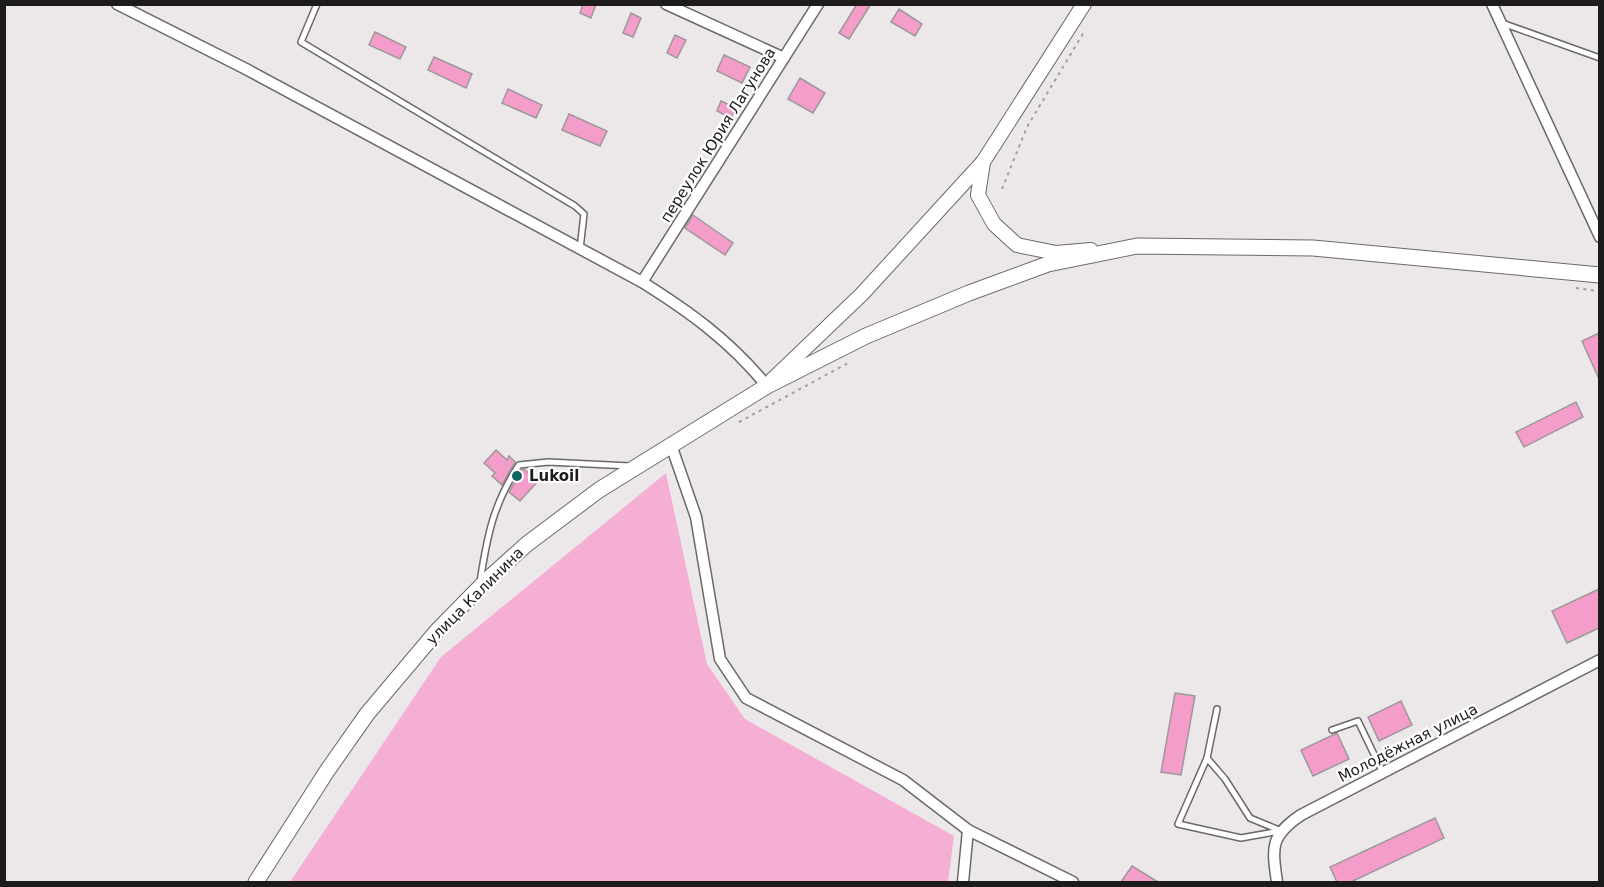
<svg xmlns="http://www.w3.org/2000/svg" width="1604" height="887" font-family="'DejaVu Sans',sans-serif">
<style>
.green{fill:#f6afd4}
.building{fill:#f49cca;stroke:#9d989a;stroke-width:1.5}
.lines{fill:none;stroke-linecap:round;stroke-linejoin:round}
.service-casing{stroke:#6c6869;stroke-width:8}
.minor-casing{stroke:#6c6869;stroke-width:13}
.tertiary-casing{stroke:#6c6869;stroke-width:16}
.secondary-casing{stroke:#6c6869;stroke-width:17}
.path{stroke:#a09d9e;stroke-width:2;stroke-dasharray:3 4.5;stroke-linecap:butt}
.service{stroke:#fff;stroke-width:5}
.minor{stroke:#fff;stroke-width:10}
.tertiary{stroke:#fff;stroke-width:14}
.secondary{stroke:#fff;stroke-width:15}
.poi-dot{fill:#106263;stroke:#fff;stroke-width:2}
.labels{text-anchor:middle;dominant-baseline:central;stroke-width:4.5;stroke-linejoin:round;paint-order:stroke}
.street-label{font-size:15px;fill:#1d1b1c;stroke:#fff}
.poi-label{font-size:15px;font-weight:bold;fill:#1d1b1c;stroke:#fff;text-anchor:start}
</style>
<rect width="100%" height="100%" fill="#ece8ea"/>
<path class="green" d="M 666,473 L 707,664 L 745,719 L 954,836 L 948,882 L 290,882 L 441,657 Z"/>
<g class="building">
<path d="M 583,4 L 596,4 L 591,18 L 580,13 Z"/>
<path d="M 857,4 L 871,4 L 849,39 L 839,33 Z"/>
<path d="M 899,9 L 922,24 L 915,36 L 891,22 Z"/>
<path d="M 631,13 L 641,18 L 633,37 L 623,33 Z"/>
<path d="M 375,32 L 406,47 L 400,59 L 369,45 Z"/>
<path d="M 675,35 L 686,40 L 677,58 L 667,53 Z"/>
<path d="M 724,55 L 750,67 L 742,83 L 717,71 Z"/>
<path d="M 434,57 L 472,74 L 466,88 L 428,70 Z"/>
<path d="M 800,78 L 825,93 L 813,113 L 788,99 Z"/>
<path d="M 508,89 L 542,105 L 536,118 L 502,103 Z"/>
<path d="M 721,101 L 736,108 L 731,118 L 717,111 Z"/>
<path d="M 569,114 L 607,131 L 600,146 L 562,130 Z"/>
<path d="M 693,215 L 733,243 L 725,255 L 685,228 Z"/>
<path d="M 1599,333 L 1599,379 L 1582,341 Z"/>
<path d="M 1576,402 L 1583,417 L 1524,447 L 1516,432 Z"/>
<path d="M 496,450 L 507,460 L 509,456 L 515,462 L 502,485 L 492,476 L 495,473 L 484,463 Z"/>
<path d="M 524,469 L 538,481 L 520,501 L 509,492 L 522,470 Z"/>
<path d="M 1599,589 L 1599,628 L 1567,643 L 1552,611 Z"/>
<path d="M 1175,693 L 1195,696 L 1181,775 L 1161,772 Z"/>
<path d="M 1401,701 L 1412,725 L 1379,741 L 1368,717 Z"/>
<path d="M 1337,733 L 1349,759 L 1313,776 L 1301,750 Z"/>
<path d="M 1435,818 L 1444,838 L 1351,882 L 1337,882 L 1330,867 Z"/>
<path d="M 1132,866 L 1158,882 L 1121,882 Z"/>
</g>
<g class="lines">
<g class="service-casing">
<g id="service">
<path d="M 317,4 L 301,42 L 575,206 L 584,214 L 580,249"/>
<path d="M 1502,23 L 1600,58"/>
<path d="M 480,582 C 487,537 493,504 519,465 L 548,462 L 630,466"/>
<path d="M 1217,709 L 1207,758 L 1225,779 L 1250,818 L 1279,830"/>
<path d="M 1332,730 L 1358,721 L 1383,773"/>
<path d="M 1207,758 L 1178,824 L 1241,838 L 1280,831"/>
</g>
</g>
<g class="minor-casing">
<g id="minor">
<path d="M 117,4 L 246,69 L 642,282 C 690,312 730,341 767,386"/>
<path d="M 666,4 L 784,58"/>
<path d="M 1492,4 L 1600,237"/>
<path d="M 642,282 L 818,4"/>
<path d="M 671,445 L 696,517 L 720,659 L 746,698 L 903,780 L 968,830 L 1073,882"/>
<path d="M 963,882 L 968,830"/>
<path d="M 1277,882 C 1272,847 1270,836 1301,815 L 1600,660"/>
</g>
</g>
<g class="tertiary-casing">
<g id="tertiary">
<path d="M 983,162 L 978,195 L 994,224 L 1017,245 L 1056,253 L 1091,250"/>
<path d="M 772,380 L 862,294 L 983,162 L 1084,4"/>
</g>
</g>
<g class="secondary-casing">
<path id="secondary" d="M 256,882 L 327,771 L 367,714 L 437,631 L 488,579 L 527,544 L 599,490 L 767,386 L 866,336 L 969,293 L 1048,264 L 1137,246 L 1313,248 L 1600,275"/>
</g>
<g class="path">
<path d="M 1002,189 L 1027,127 L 1084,32"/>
<path d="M 1576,288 L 1597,291"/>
<path d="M 739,422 L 850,362"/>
</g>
<use href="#service" class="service"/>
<use href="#minor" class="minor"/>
<use href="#tertiary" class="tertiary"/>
<use href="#secondary" class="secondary"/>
</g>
<circle class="poi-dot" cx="517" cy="476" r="6"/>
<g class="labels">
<g class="street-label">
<text transform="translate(718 135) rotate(-58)">переулок Юрия Лагунова</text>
<text transform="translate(475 596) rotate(-45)">улица Калинина</text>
<text transform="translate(1408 743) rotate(-27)">Молодёжная улица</text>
</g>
<g class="poi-label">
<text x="529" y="476">Lukoil</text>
</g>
</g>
<rect width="1604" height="887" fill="none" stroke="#1d1b1c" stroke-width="12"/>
</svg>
